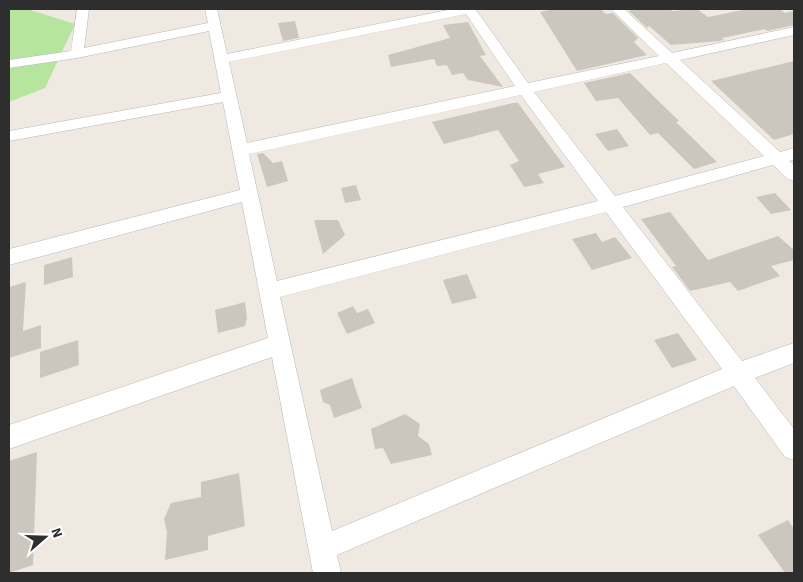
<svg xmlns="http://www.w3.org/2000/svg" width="803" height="582" font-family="'Source Sans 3',sans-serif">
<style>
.green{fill:#b6e59e}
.building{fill:#cbc7bf}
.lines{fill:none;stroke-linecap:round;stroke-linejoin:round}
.minor-casing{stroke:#b4b7c1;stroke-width:1}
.minor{fill:#fff;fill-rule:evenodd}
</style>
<rect width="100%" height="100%" fill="#efe9e1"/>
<path class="green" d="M 9,9 L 27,9 L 75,24 L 45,88 L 9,102 Z"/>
<g class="building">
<path d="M 555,9 L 600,9 L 606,14 L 613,13 L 638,38 L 634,42 L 647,55 L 577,71 L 540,12 Z"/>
<path d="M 630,9 L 670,9 L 672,11 L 697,9 L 708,17 L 748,9 L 779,9 L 785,13 L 794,11 L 794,25 L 767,31 L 765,29 L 722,38 L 724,40 L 719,41 L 671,45 L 649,26 L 647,28 L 629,11 L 631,10 Z"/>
<path d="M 295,21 L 299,38 L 283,41 L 278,23 Z"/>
<path d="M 468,22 L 486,55 L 480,56 L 503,87 L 468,80 L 463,73 L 452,75 L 447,65 L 437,66 L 434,59 L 391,67 L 388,55 L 450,38 L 443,25 Z"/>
<path d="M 794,61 L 794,134 L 774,140 L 711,81 Z"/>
<path d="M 630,73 L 679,121 L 676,122 L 717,162 L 694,169 L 658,133 L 650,135 L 618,98 L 596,101 L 584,83 Z"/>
<path d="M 513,103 L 518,103 L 565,167 L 538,174 L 544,183 L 524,187 L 510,165 L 519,161 L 498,130 L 444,144 L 432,122 Z"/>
<path d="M 617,129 L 629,146 L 608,151 L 595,134 Z"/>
<path d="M 263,153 L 273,163 L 282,161 L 288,181 L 267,187 L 257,154 Z"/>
<path d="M 356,185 L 361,200 L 345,203 L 341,188 Z"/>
<path d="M 775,193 L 791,210 L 771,214 L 756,197 Z"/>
<path d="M 670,212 L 708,260 L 778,236 L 794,250 L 794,260 L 771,266 L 780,276 L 738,291 L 730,282 L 690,291 L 672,267 L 676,266 L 641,219 Z"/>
<path d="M 314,220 L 338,220 L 345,235 L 323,254 Z"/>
<path d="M 596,233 L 602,242 L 615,237 L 632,258 L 592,270 L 572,239 Z"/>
<path d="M 72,257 L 73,277 L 44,285 L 44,265 Z"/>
<path d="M 467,274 L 477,298 L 452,304 L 443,280 Z"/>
<path d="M 26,282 L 23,331 L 41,325 L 41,348 L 9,358 L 9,287 Z"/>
<path d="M 245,302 L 247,318 L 245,326 L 218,333 L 215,310 Z"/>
<path d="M 353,306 L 357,313 L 368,309 L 375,323 L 347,334 L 337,313 Z"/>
<path d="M 678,333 L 697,360 L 672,368 L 654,340 Z"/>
<path d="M 78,340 L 79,365 L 40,378 L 40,352 Z"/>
<path d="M 352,378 L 362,408 L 334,418 L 330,405 L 323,402 L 320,390 Z"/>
<path d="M 405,414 L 420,424 L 418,436 L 429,444 L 432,455 L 391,464 L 383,448 L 375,449 L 371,429 Z"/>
<path d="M 37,452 L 33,565 L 9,573 L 9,461 Z"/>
<path d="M 239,473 L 245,526 L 208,536 L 208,550 L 165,560 L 167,532 L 164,519 L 171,503 L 201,497 L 201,482 Z"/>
<path d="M 788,520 L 794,529 L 794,573 L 785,573 L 758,535 Z"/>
</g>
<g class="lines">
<g class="minor-casing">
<path id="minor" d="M 77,9 L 89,9 L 84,48 L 208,23 L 205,9 L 217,9 L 227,54 L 453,9 L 477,9 L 476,10 L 528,83 L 659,56 L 611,9 L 624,9 L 672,53 L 794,27 L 794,35 L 680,60 L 780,152 L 794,148 L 794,160 L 789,161 L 794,165 L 794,181 L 788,179 L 773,165 L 623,207 L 742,361 L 794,343 L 794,363 L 755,378 L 794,429 L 794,460 L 785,457 L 734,386 L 337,555 L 341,573 L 313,573 L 272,357 L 9,449 L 9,425 L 268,338 L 242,202 L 9,265 L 9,249 L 240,190 L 223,102 L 9,141 L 9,131 L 221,93 L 209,31 L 77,58 L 9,68 L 9,60 L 71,51 ZM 466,14 L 515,86 L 247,143 L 229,62 ZM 666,63 L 764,156 L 615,196 L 534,92 ZM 521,95 L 598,201 L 277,281 L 249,154 ZM 606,212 L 722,369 L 332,531 L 280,297 Z"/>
</g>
<use href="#minor" class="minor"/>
</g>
<rect width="803" height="582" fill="none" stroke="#2e2e2e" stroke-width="20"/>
<g transform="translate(45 537) rotate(70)" stroke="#ffffff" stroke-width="4" paint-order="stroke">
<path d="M0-4L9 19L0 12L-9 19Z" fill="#2e2e2e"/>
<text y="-8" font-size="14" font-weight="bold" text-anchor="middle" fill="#2e2e2e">N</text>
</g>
</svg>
